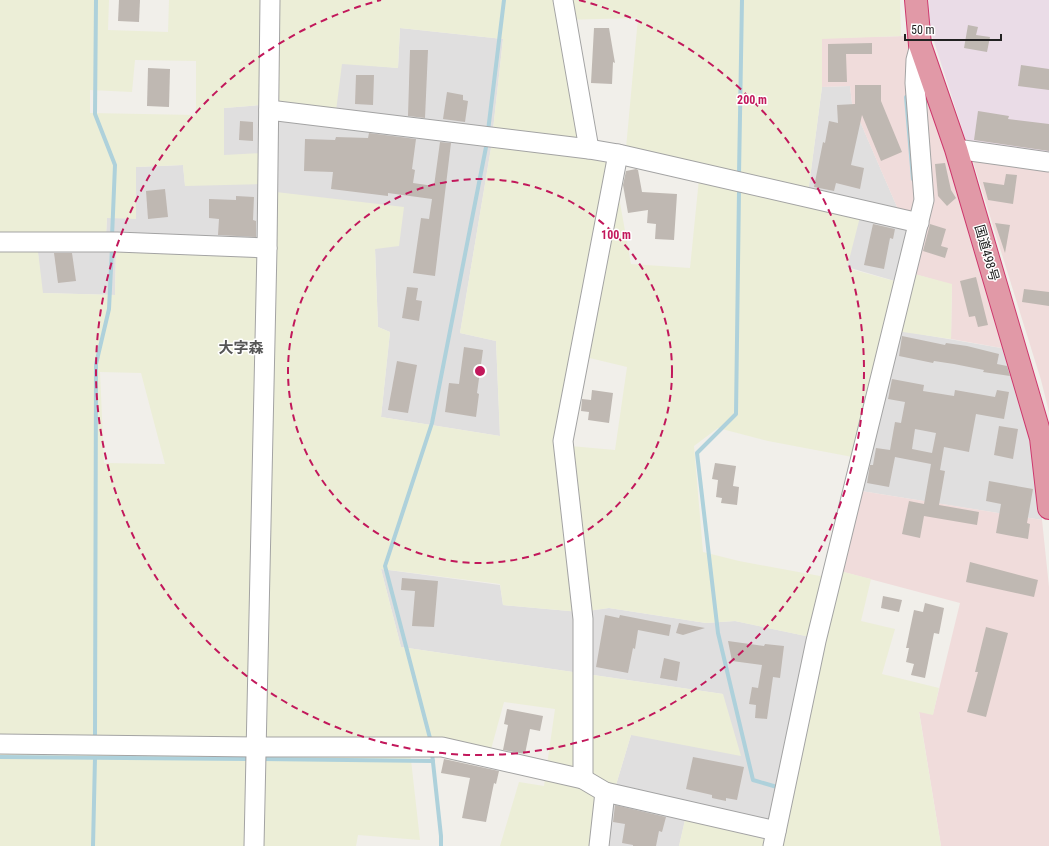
<svg xmlns="http://www.w3.org/2000/svg" width="1049" height="846" font-family="'Roboto Condensed','Noto Sans JP',sans-serif">
<style>
.residential{fill:#e0dfdf}
.commercial{fill:#f0dcdb}
.industrial{fill:#eadce7}
.farmland{fill:#eceed7;fill-rule:evenodd}
.lines{fill:none;stroke-linecap:round;stroke-linejoin:round}
.stream{stroke:#aed1db;stroke-width:4}
.building{fill:#bfb8b2;fill-rule:evenodd}
.minor-casing{stroke:#a3a3a3;stroke-width:21}
.highway-casing{stroke:#ce386d;stroke-width:24}
.minor{stroke:#fff;stroke-width:19}
.highway{stroke:#e199a7;stroke-width:22}
.ring{fill:none;stroke:#c2185b;stroke-width:2;stroke-dasharray:7 5}
.labels{text-anchor:middle;dominant-baseline:central;stroke-width:3;stroke-linejoin:round;paint-order:stroke}
.street-label{font-size:13px;fill:#222;stroke:#fff}
.quarter-label{font-size:15px;font-weight:bold;fill:#555;stroke:#fff}
.centre{fill:#c2185b;stroke:#fff;stroke-width:2}
.ring-label{font-size:12px;text-anchor:middle;font-weight:bold;fill:#c2185b;stroke:#fff;stroke-width:3;stroke-linejoin:round;paint-order:stroke}
</style>
<rect width="100%" height="100%" fill="#f1efea"/>
<g class="residential">
<path d="M 400,28 L 503,39 L 491,148 L 460,333 L 496,341 L 500,436 L 381,417 L 390,332 L 378,327 L 375,248 L 276,192 L 277,255 L 116,250 L 115,295 L 42,293 L 36,234 L 106,235 L 107,218 L 136,167 L 183,165 L 185,185 L 223,155 L 224,108 L 273,104 L 342,63 L 398,68 Z"/>
<path d="M 850,86 L 852,103 L 900,214 L 922,218 L 905,284 L 847,267 L 807,201 L 822,87 Z"/>
<path d="M 896,330 L 1007,349 L 1033,440 L 1042,520 L 855,490 Z"/>
<path d="M 381,569 L 500,585 L 503,605 L 580,612 L 609,608 L 706,623 L 735,621 L 825,640 L 780,843 L 685,820 L 679,846 L 590,846 L 616,785 L 631,735 L 723,694 L 401,647 Z"/>
</g>
<g class="commercial">
<path d="M 909,36 L 1007,349 L 951,339 L 952,285 L 911,273 L 922,219 L 900,214 L 852,103 L 850,86 L 822,87 L 822,38 Z"/>
<path d="M 971,155 L 1049,167 L 1049,412 L 1041,380 Z"/>
<path d="M 855,490 L 1042,520 L 1049,587 L 1049,846 L 941,846 L 919,711 L 933,714 L 960,603 L 836,570 Z"/>
</g>
<path class="industrial" d="M 929,0 L 1049,0 L 1049,157 L 967,144 L 930,29 Z"/>
<g class="farmland">
<path d="M 0,0 L 109,0 L 108,30 L 168,32 L 169,0 L 900,0 L 901,36 L 822,39 L 822,87 L 807,201 L 861,213 L 847,268 L 905,284 L 911,273 L 952,284 L 951,339 L 896,331 L 863,459 L 768,441 L 718,428 L 694,446 L 703,552 L 739,561 L 820,576 L 836,570 L 871,579 L 861,621 L 895,629 L 882,674 L 939,688 L 933,715 L 919,712 L 941,846 L 779,846 L 824,640 L 735,621 L 706,623 L 609,608 L 580,612 L 503,605 L 500,584 L 381,569 L 401,647 L 723,694 L 741,756 L 631,735 L 616,785 L 590,846 L 500,846 L 519,782 L 544,786 L 555,709 L 504,702 L 490,753 L 409,742 L 420,840 L 358,835 L 356,846 L 0,846 ZM 638,18 L 626,148 L 700,169 L 690,268 L 631,264 L 613,164 L 586,158 L 561,20 ZM 400,28 L 503,39 L 491,148 L 460,333 L 496,341 L 500,436 L 381,417 L 390,332 L 378,327 L 375,249 L 399,246 L 404,207 L 276,192 L 277,254 L 116,250 L 115,295 L 43,293 L 36,235 L 106,235 L 107,218 L 136,219 L 136,167 L 183,165 L 185,186 L 261,184 L 262,153 L 224,155 L 224,108 L 273,104 L 336,111 L 342,64 L 398,68 ZM 135,60 L 196,61 L 196,115 L 90,113 L 90,90 L 132,92 ZM 573,354 L 627,367 L 615,450 L 559,445 ZM 100,372 L 141,373 L 165,464 L 104,463 Z"/>
<path d="M 685,820 L 768,840 L 767,846 L 679,846 Z"/>
</g>
<g class="lines">
<g class="stream">
<path d="M 96,0 L 95,114 L 115,165 L 112,237"/>
<path d="M 906,97 L 913,179"/>
<path d="M 488,131 L 504,0"/>
<path d="M 739,174 L 742,0"/>
<path d="M 739,191 L 736,414 L 697,453 L 718,633 L 753,780 L 777,787"/>
<path d="M 95,736 L 96,364 L 109,309 L 112,248"/>
<path d="M 431,742 L 385,566 L 432,423 L 487,142"/>
<path d="M 432,753 L 441,836 L 441,846"/>
<path d="M 0,757 L 250,759"/>
<path d="M 261,759 L 433,761"/>
<path d="M 93,846 L 95,758"/>
</g>
</g>
<g class="building">
<path d="M 119,0 L 140,0 L 139,22 L 118,21 Z"/>
<path d="M 968,25 L 978,27 L 976,35 L 990,37 L 987,52 L 964,48 Z"/>
<path d="M 594,28 L 609,28 L 615,63 L 613,62 L 612,84 L 591,83 Z"/>
<path d="M 872,43 L 872,54 L 846,54 L 847,82 L 828,82 L 828,44 Z"/>
<path d="M 410,50 L 428,50 L 425,118 L 408,116 Z"/>
<path d="M 1021,65 L 1049,69 L 1049,90 L 1018,86 Z"/>
<path d="M 148,68 L 170,69 L 169,107 L 147,106 Z"/>
<path d="M 356,75 L 374,75 L 373,105 L 355,104 Z"/>
<path d="M 855,85 L 881,85 L 881,101 L 902,152 L 881,161 L 862,115 L 851,165 L 864,168 L 860,189 L 836,183 L 834,191 L 814,187 L 823,142 L 825,143 L 829,121 L 838,123 L 837,105 L 855,104 Z"/>
<path d="M 447,92 L 463,95 L 463,100 L 468,101 L 465,122 L 443,119 Z"/>
<path d="M 978,111 L 1009,116 L 1008,119 L 1049,124 L 1049,151 L 974,140 Z"/>
<path d="M 240,121 L 253,122 L 253,141 L 239,140 Z"/>
<path d="M 369,133 L 416,139 L 412,169 L 415,170 L 413,183 L 434,186 L 440,142 L 451,143 L 435,276 L 413,273 L 421,218 L 429,219 L 432,199 L 388,193 L 388,196 L 331,189 L 333,172 L 304,171 L 305,139 L 335,140 L 336,137 L 368,138 Z"/>
<path d="M 945,163 L 951,190 L 956,198 L 947,206 L 938,196 L 935,164 Z"/>
<path d="M 636,169 L 638,170 L 642,192 L 677,194 L 674,240 L 655,239 L 656,224 L 647,223 L 648,210 L 628,213 L 623,185 L 626,171 Z"/>
<path d="M 1006,174 L 1017,175 L 1013,204 L 988,200 L 983,182 L 1004,185 Z"/>
<path d="M 165,189 L 168,217 L 148,219 L 146,191 Z"/>
<path d="M 236,196 L 254,197 L 253,220 L 256,221 L 256,237 L 218,235 L 219,219 L 209,218 L 209,199 L 236,200 Z"/>
<path d="M 995,223 L 1010,225 L 1005,253 Z"/>
<path d="M 873,224 L 895,229 L 893,239 L 890,238 L 884,269 L 864,265 Z"/>
<path d="M 930,224 L 946,229 L 941,246 L 948,248 L 945,258 L 923,251 Z"/>
<path d="M 54,253 L 72,253 L 76,281 L 58,283 Z"/>
<path d="M 976,277 L 988,325 L 978,327 L 975,316 L 969,317 L 960,281 Z"/>
<path d="M 407,287 L 418,288 L 416,300 L 422,301 L 419,321 L 402,318 Z"/>
<path d="M 1024,289 L 1049,292 L 1049,306 L 1022,302 Z"/>
<path d="M 902,336 L 945,345 L 946,343 L 967,346 L 999,354 L 997,364 L 1007,366 L 1010,376 L 983,372 L 984,370 L 954,364 L 934,361 L 933,363 L 899,356 Z"/>
<path d="M 464,347 L 483,350 L 477,393 L 479,394 L 476,417 L 445,412 L 449,383 L 459,384 Z"/>
<path d="M 397,361 L 417,365 L 408,413 L 388,410 Z"/>
<path d="M 892,379 L 924,385 L 923,391 L 954,396 L 955,390 L 995,397 L 997,390 L 1009,392 L 1004,419 L 976,414 L 969,452 L 944,447 L 940,470 L 945,471 L 939,505 L 979,512 L 977,525 L 924,516 L 920,538 L 902,534 L 909,501 L 924,504 L 931,464 L 895,457 L 889,487 L 867,483 L 870,465 L 873,465 L 876,448 L 890,450 L 895,422 L 901,423 L 905,402 L 888,399 ZM 915,429 L 936,433 L 932,453 L 912,449 Z"/>
<path d="M 592,390 L 613,393 L 609,423 L 588,420 L 589,412 L 581,411 L 582,399 L 591,400 Z"/>
<path d="M 999,426 L 1018,429 L 1013,459 L 994,455 Z"/>
<path d="M 715,463 L 736,466 L 733,486 L 739,487 L 737,505 L 721,503 L 722,498 L 716,497 L 718,480 L 712,479 Z"/>
<path d="M 989,481 L 1033,489 L 1027,523 L 1030,524 L 1028,539 L 996,533 L 1001,504 L 986,501 Z"/>
<path d="M 970,562 L 1038,580 L 1034,597 L 966,582 Z"/>
<path d="M 402,578 L 438,581 L 434,627 L 412,626 L 415,591 L 401,590 Z"/>
<path d="M 883,596 L 902,600 L 899,612 L 881,608 Z"/>
<path d="M 925,603 L 944,608 L 939,634 L 934,633 L 925,678 L 911,675 L 914,664 L 906,662 L 909,648 L 906,648 L 914,610 L 923,612 Z"/>
<path d="M 605,615 L 619,618 L 620,615 L 671,625 L 669,636 L 638,630 L 635,649 L 633,648 L 628,673 L 596,667 Z"/>
<path d="M 679,623 L 705,628 L 683,635 L 676,633 Z"/>
<path d="M 986,627 L 1008,633 L 986,717 L 967,712 L 978,672 L 975,672 Z"/>
<path d="M 728,641 L 764,646 L 765,644 L 784,646 L 780,678 L 773,677 L 767,719 L 755,718 L 756,705 L 749,704 L 752,687 L 758,688 L 762,665 L 732,661 Z"/>
<path d="M 664,658 L 680,662 L 677,681 L 660,678 Z"/>
<path d="M 507,709 L 543,716 L 540,731 L 530,729 L 525,754 L 503,750 L 508,725 L 504,724 Z"/>
<path d="M 693,757 L 744,767 L 737,800 L 726,798 L 726,801 L 712,798 L 712,795 L 686,789 Z"/>
<path d="M 444,759 L 499,771 L 496,784 L 494,783 L 486,822 L 462,818 L 470,778 L 441,773 Z"/>
<path d="M 615,805 L 666,817 L 662,832 L 659,831 L 656,846 L 633,846 L 633,845 L 622,843 L 625,824 L 613,822 Z"/>
</g>
<g class="lines">
<g class="minor-casing">
<g id="minor">
<path d="M 563,0 L 589,149"/>
<path d="M 269,110 L 589,149 L 618,154 L 919,223"/>
<path d="M 956,149 L 1049,162"/>
<path d="M 0,242 L 117,242 L 267,248"/>
<path d="M 0,744 L 256,747 L 442,747 L 583,779 L 605,792 L 776,831"/>
<path d="M 583,779 L 583,619 L 563,441 L 618,154"/>
<path d="M 254,846 L 267,248 L 270,0"/>
<path d="M 599,846 L 605,792"/>
<path d="M 773,846 L 816,641 L 924,200 L 915,83 L 916,60 L 920,45"/>
</g>
</g>
<g class="highway-casing">
<path id="highway" d="M 916,0 L 920,45 L 956,149 L 1041,438 L 1049,508"/>
</g>
<use href="#minor" class="minor"/>
<use href="#highway" class="highway"/>
</g>
<g class="ring">
<circle cx="480" cy="371" r="192"/>
<path d="M579 0A384 384 0 1 1 381 0"/>
</g>
<g class="labels">
<g class="street-label">
<text transform="translate(987 253) rotate(74)">国道498号</text>
</g>
<g class="quarter-label">
<text x="241" y="348">大字森</text>
</g>
</g>
<circle cx="480" cy="371" r="6" class="centre"/>
<g class="ring-label">
<text x="752" y="104">200 m</text>
<text x="616" y="239">100 m</text>
</g>
<path d="M905 34v6h96v-6" fill="none" stroke="#222222" stroke-width="2"/>
<text x="911" y="34" font-size="12" fill="#222222" stroke="#ffffff" stroke-width="3" paint-order="stroke">50 m</text>
</svg>
